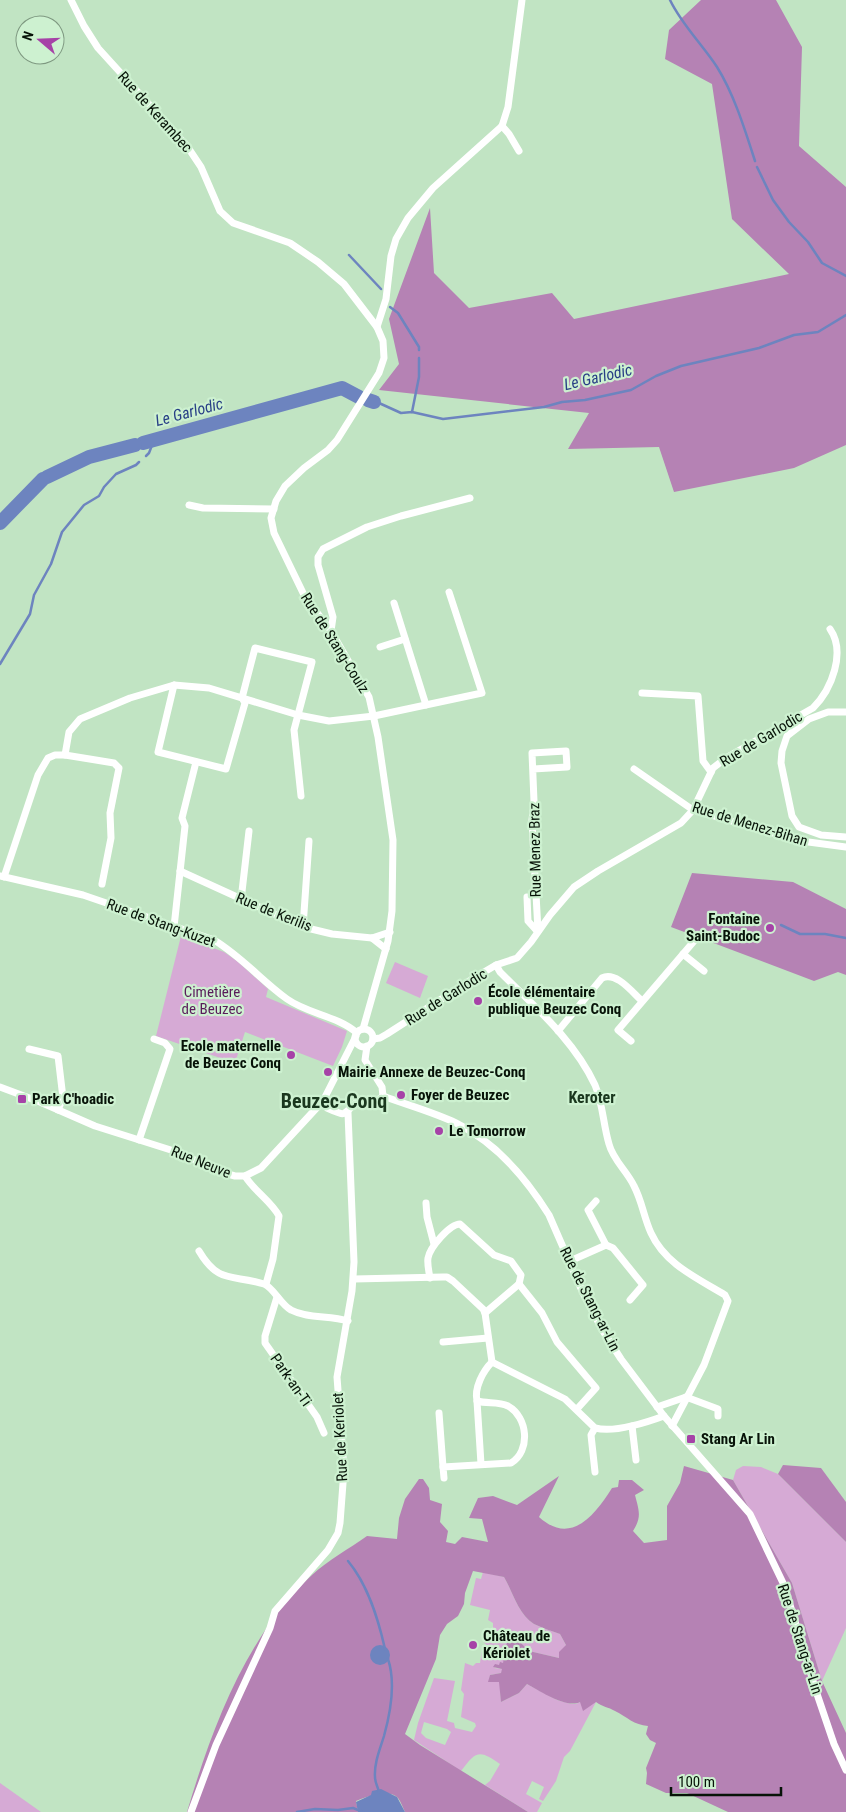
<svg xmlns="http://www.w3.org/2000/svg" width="846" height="1812" font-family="'Roboto Condensed',sans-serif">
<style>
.green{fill:#d6aad5;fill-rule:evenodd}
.forest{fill:#b582b4}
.water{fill:#6d84bf}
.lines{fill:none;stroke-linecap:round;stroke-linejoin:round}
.stream{stroke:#6d84bf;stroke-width:2.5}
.river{stroke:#6d84bf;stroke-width:14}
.minor{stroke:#fff;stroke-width:7}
.poi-dot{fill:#a642a7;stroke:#cdf1d0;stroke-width:2}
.labels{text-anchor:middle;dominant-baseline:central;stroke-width:4.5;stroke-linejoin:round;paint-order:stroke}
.street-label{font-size:15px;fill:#071308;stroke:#cdf1d0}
.poi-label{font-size:15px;font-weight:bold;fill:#071308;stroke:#cdf1d0;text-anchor:start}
.park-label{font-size:15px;fill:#591b5a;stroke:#cdf1d0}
.water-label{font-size:16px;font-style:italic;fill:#273e85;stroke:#cdf1d0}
.neighbourhood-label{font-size:16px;font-weight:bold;fill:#1a371e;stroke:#cdf1d0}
.district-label{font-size:20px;font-weight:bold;fill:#1a371e;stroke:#cdf1d0}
</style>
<rect width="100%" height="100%" fill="#c1e4c3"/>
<g class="green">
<path d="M 181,936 L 224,952 L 237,961 L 268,989 L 266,997 L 347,1031 L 342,1047 L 333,1066 L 245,1032 L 235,1063 L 156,1036 Z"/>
<path d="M 395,962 L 428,976 L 420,998 L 386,983 Z"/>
<path d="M 743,1466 L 761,1467 L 778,1474 L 846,1542 L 846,1628 L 822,1681 L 792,1583 L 733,1480 L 736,1470 Z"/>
<path d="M 483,1572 L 504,1577 C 513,1592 518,1614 534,1624 C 542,1628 552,1631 560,1634 L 566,1645 L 559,1658 L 529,1651 L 520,1642 L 503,1663 L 494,1668 L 503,1669 L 501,1673 L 490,1675 L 489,1682 L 500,1682 L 501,1702 L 519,1693 L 527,1684 L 557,1700 L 571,1704 L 576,1704 L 580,1702 L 596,1702 L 570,1751 L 564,1757 L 556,1781 L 543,1801 L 539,1799 L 544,1787 L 532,1781 L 526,1794 L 542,1803 L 537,1812 L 528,1812 L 485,1785 L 490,1781 L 500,1764 C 479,1749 476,1751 461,1771 L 414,1740 L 418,1723 L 434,1678 L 455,1681 L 447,1721 L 454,1723 L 455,1728 L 472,1732 L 476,1726 L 475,1723 L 461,1717 L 464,1694 L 461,1690 L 465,1663 L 473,1666 L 476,1663 L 480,1663 L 482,1650 L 485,1651 L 486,1644 L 484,1643 L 485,1638 L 488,1638 L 489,1632 L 492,1633 L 495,1629 L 493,1628 L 493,1623 L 488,1620 L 490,1610 L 470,1605 L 476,1578 L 481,1579 ZM 424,1722 L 447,1729 L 451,1732 L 445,1745 L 426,1738 L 421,1733 Z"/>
<path d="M 0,1783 L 41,1812 L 0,1812 Z"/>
</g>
<g class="forest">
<path d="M 701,0 L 776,0 L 802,47 L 799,146 L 846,187 L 846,445 L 794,468 L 674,492 L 659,447 L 568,449 L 589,413 L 379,390 L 399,364 L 389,319 L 430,208 L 434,273 L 469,308 L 552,293 L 574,319 L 789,274 L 732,219 L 712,84 L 665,59 L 669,30 Z"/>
<path d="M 692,873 L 793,882 L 846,909 L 846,975 L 838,972 L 814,981 L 671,927 Z"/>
<path d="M 783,1465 L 821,1468 L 846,1502 L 846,1542 L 778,1474 Z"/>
<path d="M 684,1466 L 733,1480 L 792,1583 L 822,1681 L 846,1733 L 846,1812 L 728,1812 L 687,1793 L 666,1793 L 646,1784 L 647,1773 L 646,1768 L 656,1743 L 650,1740 L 646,1734 L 648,1726 C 634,1725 627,1717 615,1711 C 608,1707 603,1707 596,1702 L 583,1711 L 580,1702 C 567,1709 540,1691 527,1684 L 519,1693 L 501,1702 L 499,1682 L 488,1682 L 490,1675 L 501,1673 L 502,1669 L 493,1667 L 495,1664 L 499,1665 L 500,1662 L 503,1663 L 507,1642 L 520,1642 L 529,1651 L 559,1658 L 559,1652 L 566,1645 L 560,1634 C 552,1631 542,1628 534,1624 C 518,1614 513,1592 504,1577 L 473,1571 L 465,1593 L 464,1604 L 458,1616 L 447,1624 L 440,1635 L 436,1659 L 405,1734 L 420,1745 L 528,1812 L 405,1812 C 403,1808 401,1802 398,1798 C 390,1788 365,1797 356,1801 L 358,1812 L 187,1812 C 212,1728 246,1636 312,1575 C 328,1560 349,1549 367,1536 L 397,1539 L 399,1518 L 405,1499 L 419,1479 L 423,1479 L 429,1488 L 430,1500 L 442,1504 L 440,1522 L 448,1531 L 446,1542 L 455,1544 L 462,1537 L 488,1542 L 482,1519 L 469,1518 L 478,1498 L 493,1496 L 517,1505 L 559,1476 L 539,1517 C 571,1546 595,1515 612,1488 L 618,1487 L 619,1480 L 632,1480 L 644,1490 L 635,1495 C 639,1511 642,1517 633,1531 L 644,1543 L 667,1540 L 667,1506 L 680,1483 Z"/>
</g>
<g class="water">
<circle cx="380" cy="1655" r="10"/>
<path d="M 381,1789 L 397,1797 L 405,1812 L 358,1812 L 356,1802 L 371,1795 L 372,1791 Z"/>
</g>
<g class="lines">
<g class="stream">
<path d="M 670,0 C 682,25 702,44 717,67 C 734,94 745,130 755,161"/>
<path d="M 757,167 L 773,200 L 789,222 L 808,242 L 822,263 L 846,276"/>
<path d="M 349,255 L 381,289"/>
<path d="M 390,307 L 398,313 L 419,347 L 419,350"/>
<path d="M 379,403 L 401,413 L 412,412 L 443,419 L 544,407 L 562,402 L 585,400 L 631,390 L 656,376 L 681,366 L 759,348 L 794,335 L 818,332 L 846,315"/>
<path d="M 412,412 L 419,377 L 419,358"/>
<path d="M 146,456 L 149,453 L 154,440"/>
<path d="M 0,664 L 30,614 L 34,595 L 51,564 L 62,532 L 84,505 L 99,496 L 104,487 L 116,474 L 136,465 L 139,462"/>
<path d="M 781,925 L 800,934 L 825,934 L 846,938"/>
<path d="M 348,1561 C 368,1585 378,1618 385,1649"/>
<path d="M 379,1792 C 378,1787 375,1783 375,1777 C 374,1763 380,1749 384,1736 C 391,1711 396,1683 388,1659"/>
<path d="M 297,1812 L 315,1809 L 338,1810 L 353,1808 L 363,1812"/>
</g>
<g class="river">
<path d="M 368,400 L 374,402"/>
<path d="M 143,443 L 342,388 L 359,397"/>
<path d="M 47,477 L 89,457 L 135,445"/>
<path d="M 0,523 L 43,479"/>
</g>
<g class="minor">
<path d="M 71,0 L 84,26 L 98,48 L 187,146 L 201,167 L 220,211 L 233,223 L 290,243 L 318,262 L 344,284 L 377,327 L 383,341 L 384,358 L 379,373 L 337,440 L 328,450 L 304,468 L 285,486 L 276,501 L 271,518 L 274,533 L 305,597 L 331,631 L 369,697 L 378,737 L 393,840 L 392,911 L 388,941 L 363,1029"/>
<path d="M 502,126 L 509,134 L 519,151"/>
<path d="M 377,327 L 386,299 L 391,256 L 396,239 L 408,218 L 433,188 L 502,126 L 508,107 L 522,0"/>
<path d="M 189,505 L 203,508 L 274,509"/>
<path d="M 394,603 L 426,705"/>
<path d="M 331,631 L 333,617 L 318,565 L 318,557 L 323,549 L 367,527 L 401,516 L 470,498"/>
<path d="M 380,647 L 405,639"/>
<path d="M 174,685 L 158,752 L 226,769 L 245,703 L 242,698 L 255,648 L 312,662 L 294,730 L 301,796"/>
<path d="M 642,693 L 698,696 L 703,761 L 711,772"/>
<path d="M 846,712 L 828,712 L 809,719 L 787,736 L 782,751 L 781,763 L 792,816 L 799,827 L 821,835 L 846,837"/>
<path d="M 65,755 L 69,732 L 80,719 L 130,698 L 174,685 L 209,688 L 298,715 L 329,721 L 374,716 L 482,693 L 449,592"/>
<path d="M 533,769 L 567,767 L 566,751 L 532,753 L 534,801 L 532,820 L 538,931"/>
<path d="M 634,769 L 693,810 L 801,841 L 846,847"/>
<path d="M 180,871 L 303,927 L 332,934 L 372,938 L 390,932"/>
<path d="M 0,876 L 83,895 L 214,940 C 242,957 262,981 287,999 C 308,1014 338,1016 357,1033"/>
<path d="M 4,877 L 38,775 L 48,758 L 55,755 L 65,755 L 114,763 L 119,768 L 110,813 L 111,838 L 102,884"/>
<path d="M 527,897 L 528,921 L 537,931"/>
<path d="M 241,900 L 249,831"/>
<path d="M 174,927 L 185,826 L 182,818 L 196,762"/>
<path d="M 303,927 L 309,841"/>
<path d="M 372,938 L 386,949"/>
<path d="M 683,954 L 704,971"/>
<path d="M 496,965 L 500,972 C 534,1006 574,1040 595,1085 C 603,1104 603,1124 609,1144 C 613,1160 627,1171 634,1186 C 642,1201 644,1218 651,1233 C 665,1264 697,1278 725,1295 L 728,1301 L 704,1365 L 672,1426"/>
<circle cx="364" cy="1038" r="9"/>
<path d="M 558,1031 L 602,978 C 616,971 632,992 642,1001"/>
<path d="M 373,1039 L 380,1038 L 387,1034 L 474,978 L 496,965 L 517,958 L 531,942 L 550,915 L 574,887 L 598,871 L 681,823 L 693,810 L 713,768 L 726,758 L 813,708 C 832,689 846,652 830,629"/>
<path d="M 631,1041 L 618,1030 L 695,940"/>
<path d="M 367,1046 L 365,1060 L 382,1087 L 383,1096"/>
<path d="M 29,1049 L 58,1056 L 63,1098 L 58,1110"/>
<path d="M 0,1087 L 40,1102 L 95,1126 L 174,1151 L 224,1173 L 235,1176 L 245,1176 L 261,1168 L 323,1101 L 356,1036"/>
<path d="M 383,1096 C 407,1105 433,1112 456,1123 C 495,1142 526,1178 549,1215 L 583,1293 L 603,1331 L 621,1359 L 664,1416 L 750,1514 L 784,1585 L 817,1694 L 834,1744 L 846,1770"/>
<path d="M 323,1101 L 327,1108 C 349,1118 342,1114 357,1102 L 375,1102 L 383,1096"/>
<path d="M 139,1140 L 170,1049 L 165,1043 L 154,1039"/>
<path d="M 245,1176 C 254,1191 271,1201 279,1216 L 273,1259 L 266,1284"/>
<path d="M 596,1201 L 588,1210 L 606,1245 L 613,1248 L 643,1285 L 630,1300"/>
<path d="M 426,1203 L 427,1217 L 434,1244"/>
<path d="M 199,1251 C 219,1285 233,1274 264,1284 C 273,1287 281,1305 291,1310 C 308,1319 330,1315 348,1321"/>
<path d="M 570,1261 L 606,1245"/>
<path d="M 430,1278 C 429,1272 427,1264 428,1258 C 430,1247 450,1224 460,1224 L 494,1255 L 511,1261 L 521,1275 L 519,1284 L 485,1313"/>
<path d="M 354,1279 L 443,1277 L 447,1277 L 453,1281 L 483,1309 L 485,1313 L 492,1362"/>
<path d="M 519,1284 L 542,1313 L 557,1342 L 596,1388 L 577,1409"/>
<path d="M 277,1297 L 265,1336 L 265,1343 L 317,1417 L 324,1433"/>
<path d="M 443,1342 L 488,1338"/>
<path d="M 492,1362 L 565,1399 L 595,1428 C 615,1433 645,1423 664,1416"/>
<path d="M 686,1397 L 718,1409 L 718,1416"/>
<path d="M 657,1407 L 686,1397"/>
<path d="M 439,1413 L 443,1467"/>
<path d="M 632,1426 L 636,1460"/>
<path d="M 595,1428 L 591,1435 L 595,1472"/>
<path d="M 481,1464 L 477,1401 C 474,1388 483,1371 492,1362"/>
<path d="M 444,1478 L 443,1467 L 511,1463 C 531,1451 528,1417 508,1406 C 498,1401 488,1404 477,1401"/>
<path d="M 191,1812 L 216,1745 L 270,1628 L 275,1611 L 328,1550 L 338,1533 L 340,1523 L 344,1470 L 337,1377 L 352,1291 L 354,1262 L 348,1113"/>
</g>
</g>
<g class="poi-dot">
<circle cx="770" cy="928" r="5"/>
<circle cx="478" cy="1001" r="5"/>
<circle cx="291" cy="1055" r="5"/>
<circle cx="328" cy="1072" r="5"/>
<circle cx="401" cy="1095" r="5"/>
<rect x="17" y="1094" width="10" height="10" rx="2.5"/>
<circle cx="439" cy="1131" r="5"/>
<rect x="686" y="1434" width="10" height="10" rx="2.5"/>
<circle cx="473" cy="1645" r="5"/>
</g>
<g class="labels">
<g class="street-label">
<text transform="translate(155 112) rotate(48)">Rue de Kerambec</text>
<text transform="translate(335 643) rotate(58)">Rue de Stang-Coulz</text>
<text transform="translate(761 739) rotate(-31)">Rue de Garlodic</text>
<text transform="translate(750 824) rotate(17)">Rue de Menez-Bihan</text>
<text transform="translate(535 850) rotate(-91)">Rue Menez Braz</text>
<text transform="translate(274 912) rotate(22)">Rue de Kerilis</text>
<text transform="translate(161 923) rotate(20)">Rue de Stang-Kuzet</text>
<text transform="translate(446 997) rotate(-32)">Rue de Garlodic</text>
<text transform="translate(201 1162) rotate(22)">Rue Neuve</text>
<text transform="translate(590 1299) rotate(63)">Rue de Stang-ar-Lin</text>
<text transform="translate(291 1380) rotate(55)">Park-an-Ti</text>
<text transform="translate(340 1437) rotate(-93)">Rue de Keriolet</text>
<text transform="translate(800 1639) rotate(72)">Rue de Stang-ar-Lin</text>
</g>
<g class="poi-label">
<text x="760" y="919" text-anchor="end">Fontaine<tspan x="760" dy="17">Saint-Budoc</tspan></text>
<text x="488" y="992">École élémentaire<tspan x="488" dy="17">publique Beuzec Conq</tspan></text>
<text x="281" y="1046" text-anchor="end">Ecole maternelle<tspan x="281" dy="17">de Beuzec Conq</tspan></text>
<text x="338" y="1072">Mairie Annexe de Beuzec-Conq</text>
<text x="411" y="1095">Foyer de Beuzec</text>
<text x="32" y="1099">Park C'hoadic</text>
<text x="449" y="1131">Le Tomorrow</text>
<text x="701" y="1439">Stang Ar Lin</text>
<text x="483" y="1636">Château de<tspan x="483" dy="17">Kériolet</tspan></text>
</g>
<g class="park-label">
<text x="212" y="992">Cimetière<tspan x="212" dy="17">de Beuzec</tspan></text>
</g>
<g class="water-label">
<text transform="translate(598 377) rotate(-13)">Le Garlodic</text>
<text transform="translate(189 412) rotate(-15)">Le Garlodic</text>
</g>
<g class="neighbourhood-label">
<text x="592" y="1097">Keroter</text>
</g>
<g class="district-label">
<text x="334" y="1101">Beuzec-Conq</text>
</g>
</g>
<g transform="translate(40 40) rotate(289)"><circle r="24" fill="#cdf1d0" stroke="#7e9880"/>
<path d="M0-4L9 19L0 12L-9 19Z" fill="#a642a7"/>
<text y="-8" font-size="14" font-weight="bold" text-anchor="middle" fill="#071308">N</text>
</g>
<path d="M671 1787v8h110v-8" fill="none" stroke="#071308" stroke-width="2.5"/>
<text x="678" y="1787" font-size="15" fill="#071308" stroke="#cdf1d0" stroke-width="4" paint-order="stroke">100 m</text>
</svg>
